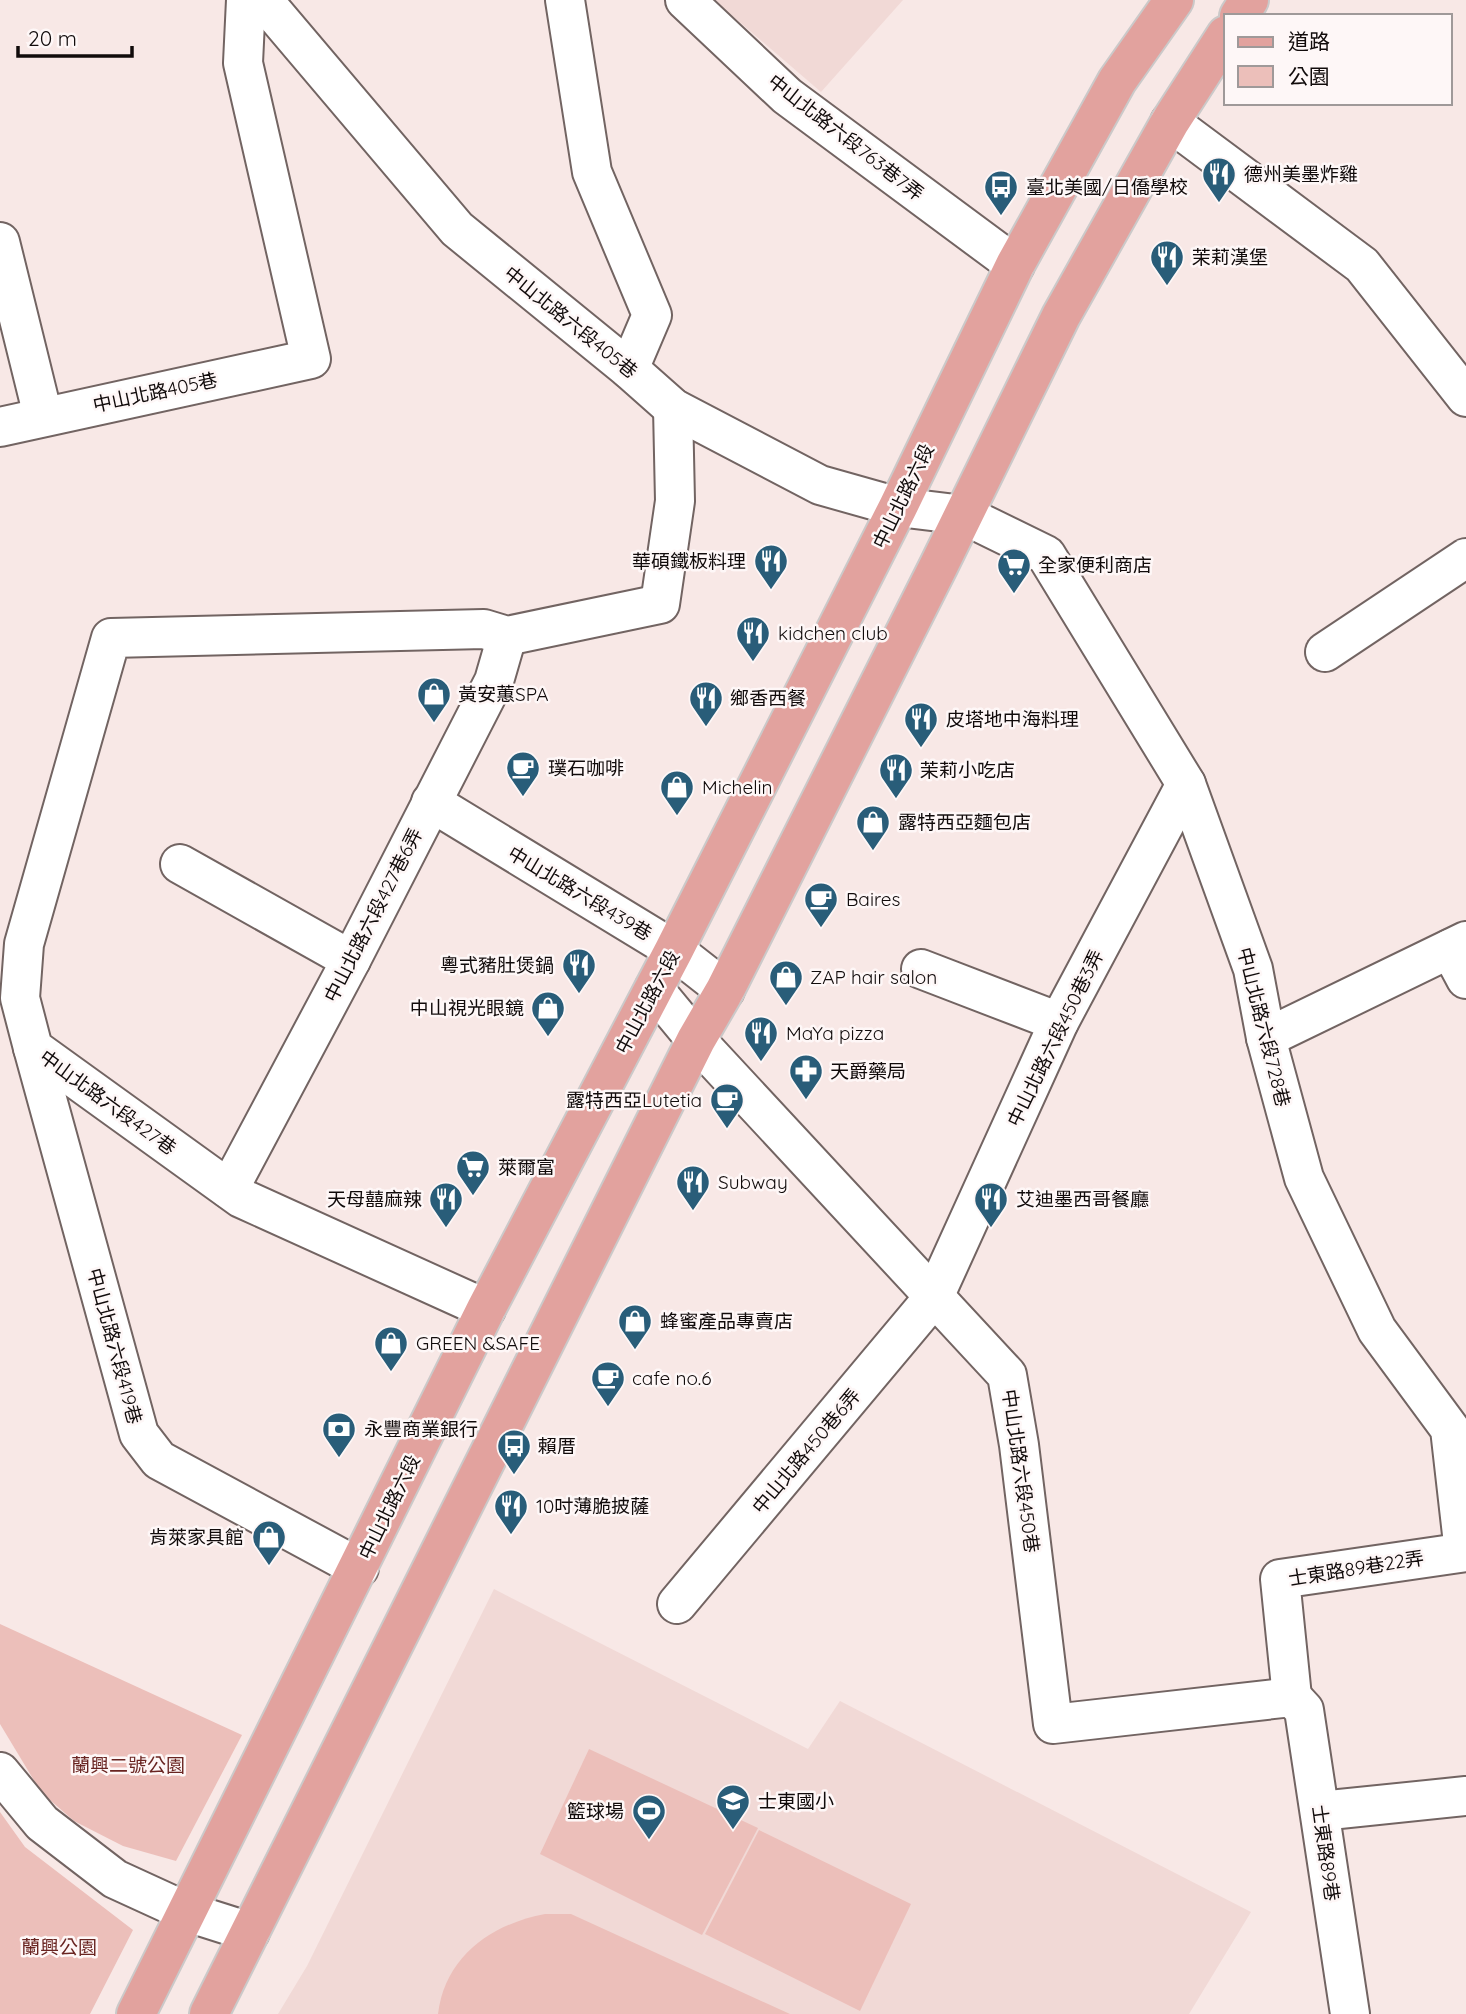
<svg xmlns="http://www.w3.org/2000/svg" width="1466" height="2014" font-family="Quicksand,'Noto Sans TC',sans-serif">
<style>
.built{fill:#f1d9d6}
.green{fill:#ecbfba}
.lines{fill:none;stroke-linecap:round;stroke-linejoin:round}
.minor-casing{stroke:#726462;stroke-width:42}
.major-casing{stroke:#cbc9c9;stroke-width:42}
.minor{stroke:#fff;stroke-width:38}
.major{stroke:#e2a29e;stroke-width:38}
.labels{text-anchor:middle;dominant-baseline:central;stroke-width:5;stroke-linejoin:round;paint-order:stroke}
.street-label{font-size:19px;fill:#110b0b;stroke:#fef7f7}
.poi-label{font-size:19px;fill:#110b0b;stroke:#fef7f7;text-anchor:start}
.park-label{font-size:19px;fill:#692421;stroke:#fef7f7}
</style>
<rect width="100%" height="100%" fill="#f8e8e6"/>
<g class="built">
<path d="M 714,0 L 903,0 L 821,92 Z"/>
<path d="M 494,1589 L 808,1749 L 840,1701 L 1251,1912 L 1189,2014 L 278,2014 L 307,1966 Z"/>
</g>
<g class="green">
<path d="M 0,1624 L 242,1735 L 176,1861 L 123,1846 L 74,1821 L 41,1792 L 0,1724 Z"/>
<path d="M 589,1749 L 758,1828 L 702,1935 L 540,1854 Z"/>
<path d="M 0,1812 L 25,1847 L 133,1930 L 90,2014 L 0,2014 Z"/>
<path d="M 759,1830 L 911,1904 L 860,2011 L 705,1934 Z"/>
<path d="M 545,1914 L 571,1914 L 790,2014 L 438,2014 C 445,1956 492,1924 545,1914 Z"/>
</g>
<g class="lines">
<g class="minor-casing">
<g id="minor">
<path d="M 263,0 L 457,229 L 629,369 L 673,408 L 820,485 L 898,507 L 964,515 L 1046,555 L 1186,784 L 1253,969 L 1266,1038 L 1304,1178 L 1377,1330 L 1450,1429 L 1464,1552"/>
<path d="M 565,0 L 592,172 L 652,315 L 629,369"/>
<path d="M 685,0 L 787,96 L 1015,265"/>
<path d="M 1170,122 L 1362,265 L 1466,397"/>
<path d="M 0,242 L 43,416"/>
<path d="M 0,427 L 311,359 L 243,63 L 246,0"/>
<path d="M 1325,652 L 1466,558"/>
<path d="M 431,802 L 674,950 L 725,990"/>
<path d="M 180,864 L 351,960"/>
<path d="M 1450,949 L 1466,979"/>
<path d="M 921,969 L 1059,1022"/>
<path d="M 654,989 L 696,1040 L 1007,1375 L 1019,1445 L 1053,1724 L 1292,1697"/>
<path d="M 1266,1038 L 1466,941"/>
<path d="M 33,1048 L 139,1434 L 159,1460 L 359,1568"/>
<path d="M 229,1189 L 351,960 L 494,681 L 507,636"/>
<path d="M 486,1309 L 241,1198 L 33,1048 L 20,998 L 24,944 L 111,638 L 484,629 L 507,636 L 660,604 L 675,501 L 673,408"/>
<path d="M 677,1604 L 934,1297 L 1059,1022 L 1186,784"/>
<path d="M 1292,1697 L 1304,1710 L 1350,2014"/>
<path d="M 1292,1697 L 1280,1579 L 1466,1552"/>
<path d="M 0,1772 L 42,1823 L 115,1879 L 187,1912 L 250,1932"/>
<path d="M 1320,1811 L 1466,1796"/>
</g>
</g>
<g class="major-casing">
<g id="major">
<path d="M 1239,16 L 1249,0"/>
<path d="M 136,2014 L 486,1309 L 674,950 L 898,507 L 1015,265 L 1117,81 L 1174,0"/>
<path d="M 209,2014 L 696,1040 L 725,990 L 939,565 L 1061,316 L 1170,122 L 1226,35"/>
</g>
</g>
<use href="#minor" class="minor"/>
<use href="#major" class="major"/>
</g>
<defs>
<g id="restaurant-pin" transform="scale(1.75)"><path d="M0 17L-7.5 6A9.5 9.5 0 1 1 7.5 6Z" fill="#295d79" stroke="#fef7f7"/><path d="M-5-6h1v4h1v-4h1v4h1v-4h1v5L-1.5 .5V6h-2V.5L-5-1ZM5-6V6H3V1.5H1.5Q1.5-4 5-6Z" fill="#fff"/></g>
<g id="bus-pin" transform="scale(1.75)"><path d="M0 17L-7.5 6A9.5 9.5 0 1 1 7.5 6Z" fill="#295d79" stroke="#fef7f7"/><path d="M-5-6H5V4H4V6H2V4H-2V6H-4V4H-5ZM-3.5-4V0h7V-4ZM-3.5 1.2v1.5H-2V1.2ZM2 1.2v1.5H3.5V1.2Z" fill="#fff"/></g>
<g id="supermarket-pin" transform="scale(1.75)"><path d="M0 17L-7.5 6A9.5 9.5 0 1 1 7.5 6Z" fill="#295d79" stroke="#fef7f7"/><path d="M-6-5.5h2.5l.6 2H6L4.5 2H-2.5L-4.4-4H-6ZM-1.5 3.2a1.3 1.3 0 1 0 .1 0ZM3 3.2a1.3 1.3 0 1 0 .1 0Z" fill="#fff"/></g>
<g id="shop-pin" transform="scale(1.75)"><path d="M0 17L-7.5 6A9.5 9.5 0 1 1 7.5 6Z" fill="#295d79" stroke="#fef7f7"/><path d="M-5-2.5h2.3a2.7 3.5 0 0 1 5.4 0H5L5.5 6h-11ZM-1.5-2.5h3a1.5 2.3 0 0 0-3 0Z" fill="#fff"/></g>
<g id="cafe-pin" transform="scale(1.75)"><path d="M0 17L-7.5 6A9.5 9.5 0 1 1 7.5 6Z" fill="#295d79" stroke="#fef7f7"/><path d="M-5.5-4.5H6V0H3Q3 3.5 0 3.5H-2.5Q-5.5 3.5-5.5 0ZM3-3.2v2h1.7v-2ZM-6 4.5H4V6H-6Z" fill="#fff"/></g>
<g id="pharmacy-pin" transform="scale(1.75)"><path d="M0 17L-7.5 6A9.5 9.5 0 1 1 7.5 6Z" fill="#295d79" stroke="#fef7f7"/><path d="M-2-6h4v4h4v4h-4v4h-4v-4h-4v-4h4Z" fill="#fff"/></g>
<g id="bank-pin" transform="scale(1.75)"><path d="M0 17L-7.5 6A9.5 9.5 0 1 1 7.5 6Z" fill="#295d79" stroke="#fef7f7"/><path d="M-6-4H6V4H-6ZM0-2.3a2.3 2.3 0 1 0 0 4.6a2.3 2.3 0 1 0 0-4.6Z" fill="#fff"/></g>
<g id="school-pin" transform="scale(1.75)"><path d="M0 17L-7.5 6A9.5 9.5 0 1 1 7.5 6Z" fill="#295d79" stroke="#fef7f7"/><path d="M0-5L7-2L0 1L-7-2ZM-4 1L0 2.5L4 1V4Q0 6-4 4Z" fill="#fff"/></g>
<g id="stadium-pin" transform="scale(1.75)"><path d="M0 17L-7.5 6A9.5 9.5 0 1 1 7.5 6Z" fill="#295d79" stroke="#fef7f7"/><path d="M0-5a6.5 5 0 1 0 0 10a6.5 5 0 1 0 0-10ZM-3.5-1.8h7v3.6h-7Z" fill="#fff"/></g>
</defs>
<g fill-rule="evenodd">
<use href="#restaurant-pin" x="1219" y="174"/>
<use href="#bus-pin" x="1001" y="187"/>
<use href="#restaurant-pin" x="1167" y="257"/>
<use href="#restaurant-pin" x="771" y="561"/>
<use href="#supermarket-pin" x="1014" y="565"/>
<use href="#restaurant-pin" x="753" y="633"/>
<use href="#shop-pin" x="434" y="694"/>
<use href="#restaurant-pin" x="706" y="698"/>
<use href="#restaurant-pin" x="921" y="719"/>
<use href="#cafe-pin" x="523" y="768"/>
<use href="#restaurant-pin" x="896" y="770"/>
<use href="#shop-pin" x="677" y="787"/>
<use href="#shop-pin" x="873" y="822"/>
<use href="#cafe-pin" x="821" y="899"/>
<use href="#restaurant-pin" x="579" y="965"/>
<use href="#shop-pin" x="786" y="977"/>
<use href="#shop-pin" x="548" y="1008"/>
<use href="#restaurant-pin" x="761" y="1033"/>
<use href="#pharmacy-pin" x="806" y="1071"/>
<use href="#cafe-pin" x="727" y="1100"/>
<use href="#supermarket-pin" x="473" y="1167"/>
<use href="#restaurant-pin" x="693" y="1182"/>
<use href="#restaurant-pin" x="446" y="1199"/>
<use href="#restaurant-pin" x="991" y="1199"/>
<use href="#shop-pin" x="635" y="1321"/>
<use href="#shop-pin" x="391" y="1343"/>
<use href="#cafe-pin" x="608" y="1378"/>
<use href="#bank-pin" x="339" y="1429"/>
<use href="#bus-pin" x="514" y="1446"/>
<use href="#restaurant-pin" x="511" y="1506"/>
<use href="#shop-pin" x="269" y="1537"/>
<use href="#school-pin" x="733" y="1801"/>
<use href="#stadium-pin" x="649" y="1811"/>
</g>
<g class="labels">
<g class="street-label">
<text transform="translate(846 137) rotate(38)">中山北路六段763巷7弄</text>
<text transform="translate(571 322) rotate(39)">中山北路六段405巷</text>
<text transform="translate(155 392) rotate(-12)">中山北路405巷</text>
<text transform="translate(903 496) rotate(-64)">中山北路六段</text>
<text transform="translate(580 893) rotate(31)">中山北路六段439巷</text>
<text transform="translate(373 915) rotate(-63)">中山北路六段427巷6弄</text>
<text transform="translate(647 1002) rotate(-62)">中山北路六段</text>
<text transform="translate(1264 1027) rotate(76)">中山北路六段728巷</text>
<text transform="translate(1055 1038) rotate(-64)">中山北路六段450巷3弄</text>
<text transform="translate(108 1102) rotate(36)">中山北路六段427巷</text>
<text transform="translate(115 1346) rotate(75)">中山北路六段419巷</text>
<text transform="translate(806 1451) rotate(-50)">中山北路450巷6弄</text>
<text transform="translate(1021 1471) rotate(82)">中山北路六段450巷</text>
<text transform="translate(389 1507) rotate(-64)">中山北路六段</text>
<text transform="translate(1356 1568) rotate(-9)">士東路89巷22弄</text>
<text transform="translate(1326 1853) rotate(82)">士東路89巷</text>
</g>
<g class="poi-label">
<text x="1244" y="174">德州美墨炸雞</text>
<text x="1026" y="187">臺北美國/日僑學校</text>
<text x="1192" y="257">茉莉漢堡</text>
<text x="746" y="561" text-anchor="end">華碩鐵板料理</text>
<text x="1038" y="565">全家便利商店</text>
<text x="778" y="633">kidchen club</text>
<text x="458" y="694">黃安蕙SPA</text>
<text x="730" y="698">鄉香西餐</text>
<text x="946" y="719">皮塔地中海料理</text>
<text x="548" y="768">璞石咖啡</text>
<text x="920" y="770">茉莉小吃店</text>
<text x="702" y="787">Michelin</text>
<text x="898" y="822">露特西亞麵包店</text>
<text x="846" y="899">Baires</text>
<text x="554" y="965" text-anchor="end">粵式豬肚煲鍋</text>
<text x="810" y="977">ZAP hair salon</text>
<text x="524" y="1008" text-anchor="end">中山視光眼鏡</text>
<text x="786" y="1033">MaYa pizza</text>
<text x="830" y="1071">天爵藥局</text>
<text x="702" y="1100" text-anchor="end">露特西亞Lutetia</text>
<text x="498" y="1167">萊爾富</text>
<text x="718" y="1182">Subway</text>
<text x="422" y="1199" text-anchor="end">天母囍麻辣</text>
<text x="1016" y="1199">艾迪墨西哥餐廳</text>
<text x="660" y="1321">蜂蜜產品專賣店</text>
<text x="416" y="1343">GREEN &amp;SAFE</text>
<text x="632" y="1378">cafe no.6</text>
<text x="364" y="1429">永豐商業銀行</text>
<text x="538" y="1446">賴厝</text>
<text x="536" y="1506">10吋薄脆披薩</text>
<text x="244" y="1537" text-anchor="end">肯萊家具館</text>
<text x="758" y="1801">士東國小</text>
<text x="624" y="1811" text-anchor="end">籃球場</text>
</g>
<g class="park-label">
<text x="128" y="1765">蘭興二號公園</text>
<text x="59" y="1947">蘭興公園</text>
</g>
</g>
<rect x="1224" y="14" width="228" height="91" fill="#fef7f7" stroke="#9f9999" stroke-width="2"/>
<rect x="1238" y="37" width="35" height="10" fill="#e2a29e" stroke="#9f9999" stroke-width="2"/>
<text x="1288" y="49" font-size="21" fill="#110b0b">道路</text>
<rect x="1238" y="66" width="35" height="21" fill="#ecbfba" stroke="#9f9999" stroke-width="2"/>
<text x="1288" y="84" font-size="21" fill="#110b0b">公園</text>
<path d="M18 46v10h114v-10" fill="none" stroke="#110b0b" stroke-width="3.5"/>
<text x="28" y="46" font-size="21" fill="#110b0b" stroke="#fef7f7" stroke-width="5" paint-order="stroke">20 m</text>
</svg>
